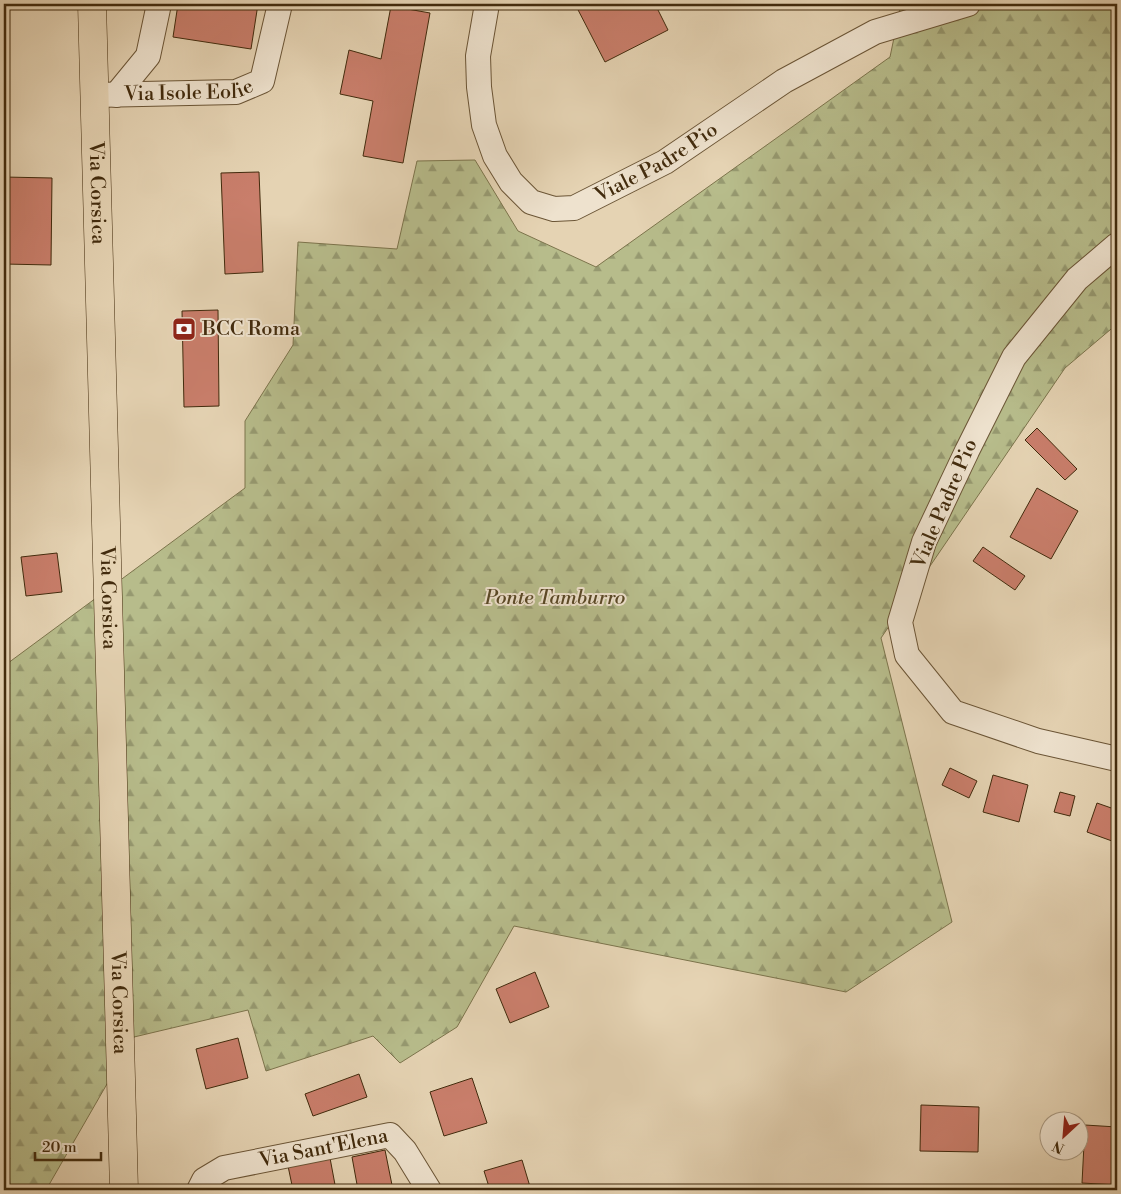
<svg xmlns="http://www.w3.org/2000/svg" width="1121" height="1194" font-family="'Libre Bodoni',serif">
<style>
.forest{fill:url(#forest-firs);stroke:#7c744c}
.building{fill:#c97e6b;stroke:#422b0d}
.lines{fill:none;stroke-linecap:round;stroke-linejoin:round}
.minor-casing{stroke:#6b5536;stroke-width:26}
.major-casing{stroke:#422b0d;stroke-width:29}
.minor{stroke:#eee2ce;stroke-width:24}
.major{stroke:#e5d3b3;stroke-width:28}
.labels{text-anchor:middle;dominant-baseline:central;stroke-width:4;stroke-linejoin:round;paint-order:stroke}
.street-label{font-size:20px;fill:#422b0d;stroke:#eee2ce}
.poi-label{font-size:20px;fill:#422b0d;stroke:#eee2ce;text-anchor:start}
.park-label{font-size:20px;font-style:italic;fill:#594826;stroke:#eee2ce}
</style>
<defs>
<pattern id="forest-firs" width="22" height="20" patternUnits="userSpaceOnUse" patternTransform="scale(1.25)"><rect width="22" height="20" fill="#b7bc8b"/><path d="M5 1l3.5 6h-7zM16 11l3.5 6h-7z" fill="#969970"/></pattern>
</defs>
<rect width="100%" height="100%" fill="#e5d3b3"/>
<filter id="stains"><feTurbulence type="fractalNoise" baseFrequency=".004" numOctaves="4"/><feColorMatrix values="0 0 0 0 .2 0 0 0 0 .09 0 0 0 0 .02 0 0 0 .5 -.17"/></filter>
<radialGradient id="worn" r=".72"><stop offset=".6" stop-color="#630" stop-opacity="0"/><stop offset="1" stop-color="#630" stop-opacity=".3"/></radialGradient>
<path class="forest" d="M 901,4 L 1117,4 L 1117,324 L 1065,368 L 881,638 L 952,922 L 846,992 L 514,926 L 457,1027 L 400,1063 L 373,1036 L 266,1071 L 248,1010 L 134,1037 L 46,1190 L 10,1190 L 4,1033 L 4,666 L 245,488 L 245,421 L 293,345 L 298,242 L 397,249 L 417,161 L 475,160 L 518,231 L 596,267 L 890,57 Z"/>
<g class="building">
<path d="M 178,4 L 258,4 L 251,49 L 173,37 Z"/>
<path d="M 575,4 L 655,4 L 668,30 L 605,62 Z"/>
<path d="M 391,6 L 430,13 L 403,163 L 363,156 L 373,101 L 340,94 L 349,50 L 381,59 Z"/>
<path d="M 4,14 L 5,14 L 4,123 Z"/>
<path d="M 259,172 L 263,272 L 225,274 L 221,173 Z"/>
<path d="M 4,177 L 52,178 L 51,265 L 4,264 Z"/>
<path d="M 218,310 L 219,406 L 184,407 L 182,311 Z"/>
<path d="M 1037,428 L 1077,469 L 1065,480 L 1025,440 Z"/>
<path d="M 1037,488 L 1078,511 L 1051,559 L 1010,537 Z"/>
<path d="M 983,547 L 1025,576 L 1015,590 L 973,561 Z"/>
<path d="M 57,553 L 62,592 L 26,596 L 21,557 Z"/>
<path d="M 950,768 L 977,781 L 969,798 L 942,785 Z"/>
<path d="M 993,775 L 1028,785 L 1019,822 L 983,812 Z"/>
<path d="M 1060,792 L 1075,796 L 1070,816 L 1054,812 Z"/>
<path d="M 1097,803 L 1117,810 L 1117,827 L 1112,841 L 1087,832 Z"/>
<path d="M 535,972 L 549,1007 L 510,1023 L 496,989 Z"/>
<path d="M 238,1038 L 248,1078 L 206,1089 L 196,1049 Z"/>
<path d="M 359,1074 L 367,1097 L 313,1116 L 305,1094 Z"/>
<path d="M 472,1078 L 487,1123 L 444,1136 L 430,1092 Z"/>
<path d="M 921,1105 L 979,1107 L 978,1152 L 920,1151 Z"/>
<path d="M 1085,1125 L 1117,1127 L 1117,1185 L 1082,1183 Z"/>
<path d="M 385,1150 L 393,1190 L 358,1190 L 352,1157 Z"/>
<path d="M 330,1158 L 336,1190 L 293,1190 L 288,1166 Z"/>
<path d="M 522,1160 L 531,1190 L 490,1190 L 484,1171 Z"/>
<path d="M 780,1187 L 823,1189 L 823,1190 L 779,1190 Z"/>
</g>
<g class="lines">
<g class="minor-casing">
<g id="minor">
<path id="s1" d="M 487,4 L 478,56 L 479,87 L 484,125 L 495,156 L 511,182 L 531,202 L 554,209 L 574,208 L 665,162 L 784,81 L 875,32 L 968,4"/>
<path id="s2" d="M 95,95 L 236,92 L 262,81 L 280,4"/>
<path d="M 116,95 L 148,56 L 159,4"/>
<path d="M 1117,245 L 1077,279 L 1014,357 L 967,451 L 924,542 L 900,622 L 907,655 L 953,712 L 1038,741 L 1117,759"/>
<path id="s3" d="M 199,1190 L 204,1180 L 224,1168 L 390,1135 L 405,1151 L 429,1190"/>
</g>
</g>
<g class="major-casing">
<g id="major">
<path id="s4" d="M 92,4 L 124,1190"/>
</g>
</g>
<use href="#minor" class="minor"/>
<use href="#major" class="major"/>
</g>
<defs>
<g id="bank-square" transform="scale(1.25)"><rect x="-9" y="-9" width="18" height="18" rx="4" fill="#8f2418" stroke="#eee2ce"/><path d="M-6-4H6V4H-6ZM0-2.3a2.3 2.3 0 1 0 0 4.6a2.3 2.3 0 1 0 0-4.6Z" fill="#fff"/></g>
</defs>
<g fill-rule="evenodd">
<use href="#bank-square" x="184" y="329"/>
</g>
<g class="labels">
<g class="street-label">
<text stroke="none"><textPath href="#s2" startOffset="94">Via Isole Eolie</textPath></text>
<text stroke="none"><textPath href="#s1" startOffset="352">Viale Padre Pio</textPath></text>
<text stroke="none"><textPath href="#s4" startOffset="189">Via Corsica</textPath></text>
<text transform="translate(945 504) rotate(-67)">Viale Padre Pio</text>
<text stroke="none"><textPath href="#s4" startOffset="594">Via Corsica</textPath></text>
<text stroke="none"><textPath href="#s4" startOffset="999">Via Corsica</textPath></text>
<text stroke="none"><textPath href="#s3" startOffset="136">Via Sant'Elena</textPath></text>
</g>
<g class="poi-label">
<text x="202" y="329">BCC Roma</text>
</g>
<g class="park-label">
<text x="555" y="598">Ponte Tamburro</text>
</g>
</g>
<rect width="1121" height="1194" fill="none" stroke="#e5d3b3" stroke-width="20"/>
<rect x="5" y="5" width="1111" height="1184" fill="none" stroke="#422b0d" stroke-width="2.5"/>
<rect x="10" y="10" width="1101" height="1174" fill="none" stroke="#422b0d"/>
<g transform="translate(1064 1136) rotate(206)"><circle r="24" fill="#eee2ce" stroke="#a99981"/>
<path d="M0-4L9 19L0 12L-9 19Z" fill="#8f2418"/>
<text y="-8" font-size="14" font-weight="bold" text-anchor="middle" fill="#422b0d">N</text>
</g>
<path d="M35 1152v8h66v-8" fill="none" stroke="#422b0d" stroke-width="2.5"/>
<text x="42" y="1152" font-size="15" fill="#422b0d" stroke="#eee2ce" stroke-width="4" paint-order="stroke">20 m</text>
<rect width="100%" height="100%" filter="url(#stains)"/>
<rect width="100%" height="100%" fill="url(#worn)"/>
</svg>
